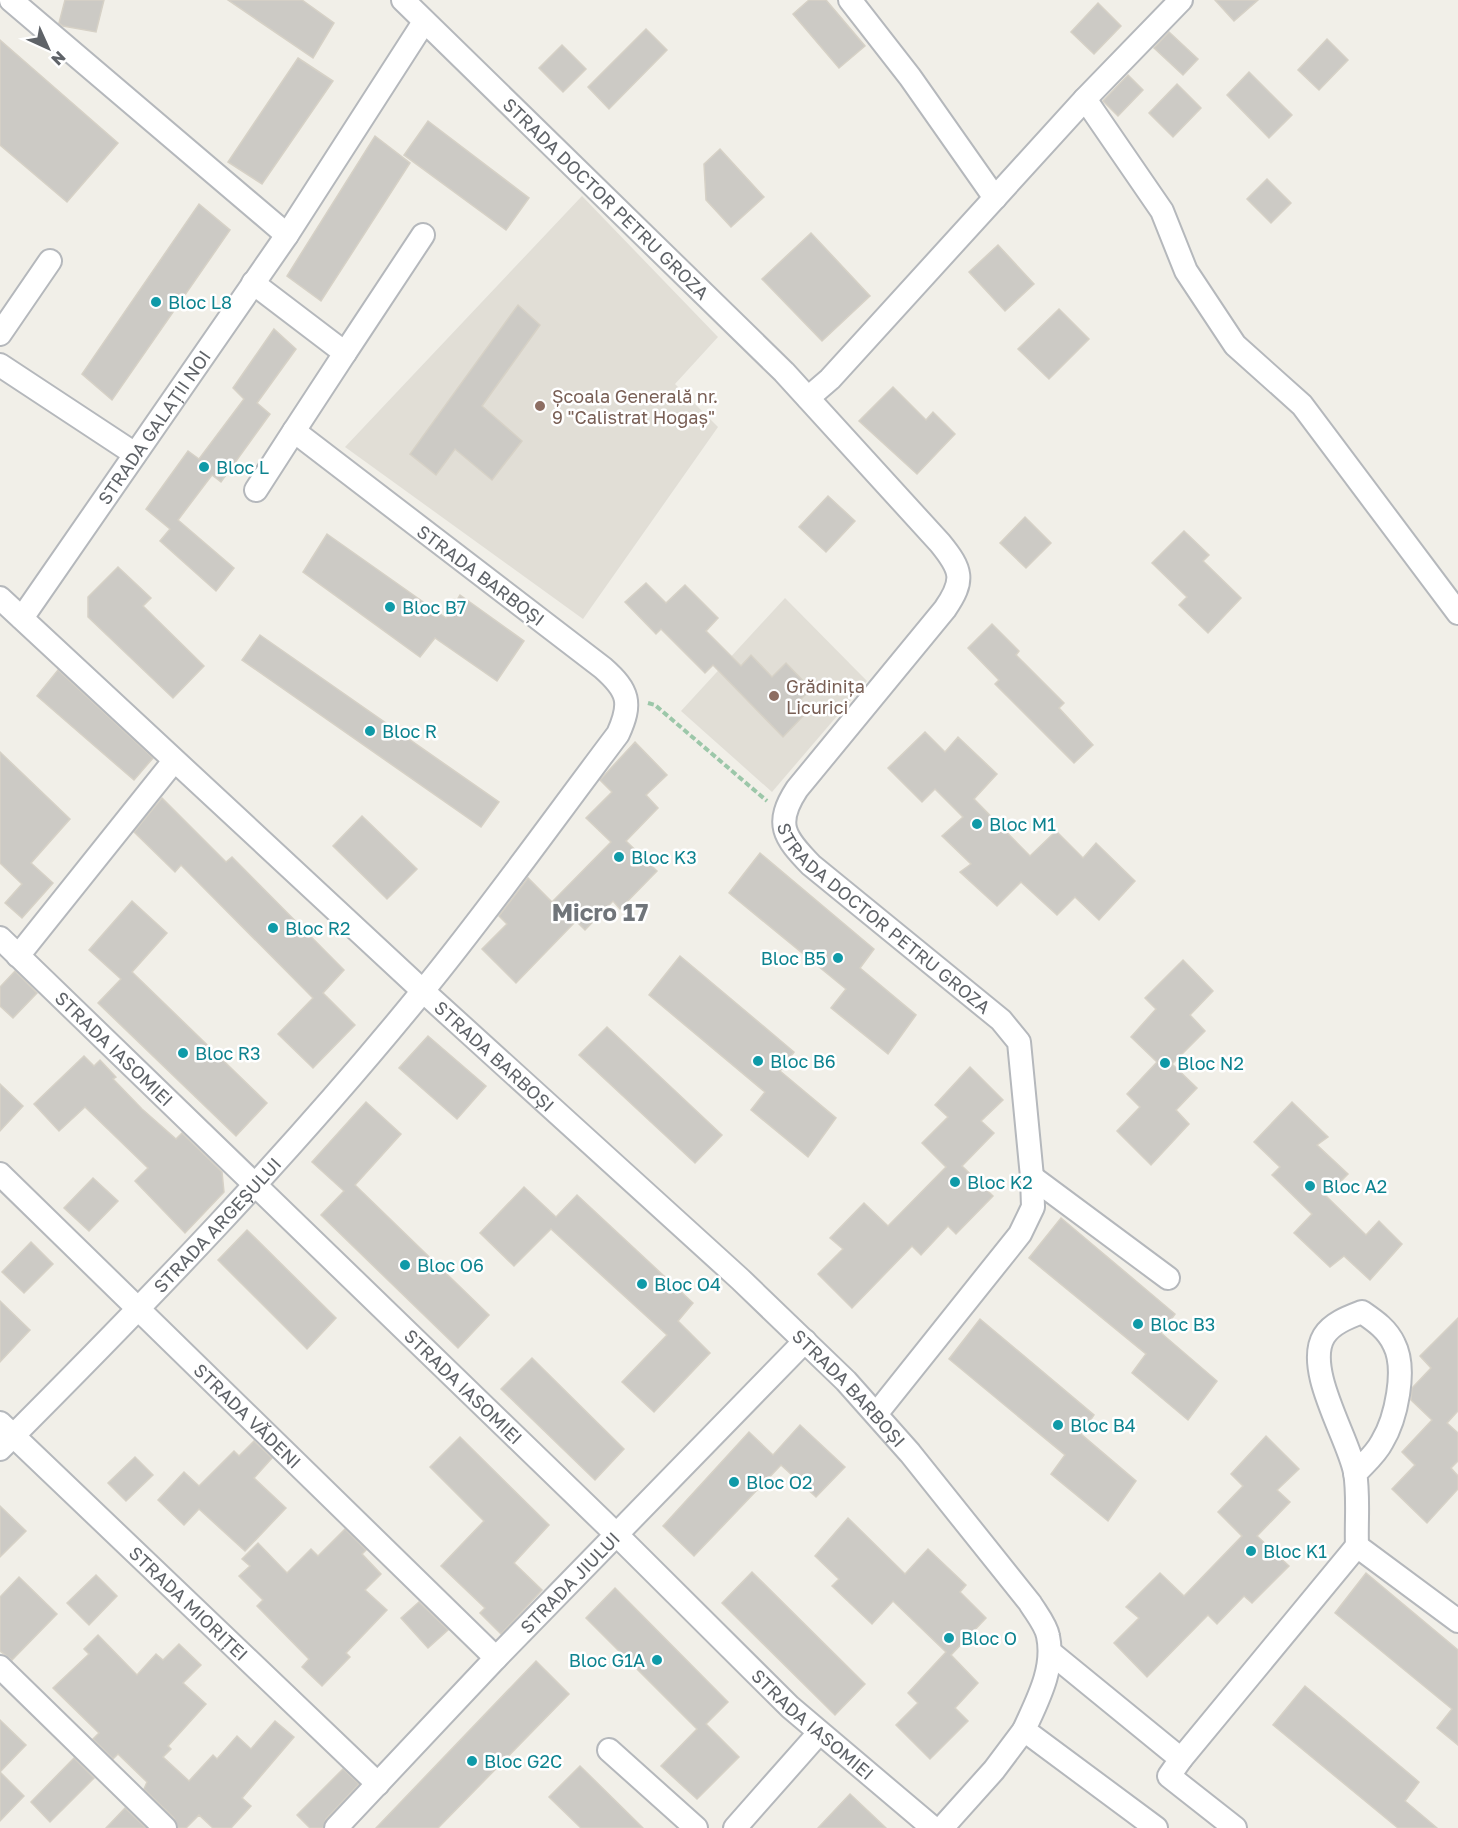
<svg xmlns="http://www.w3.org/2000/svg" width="1458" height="1828" font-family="'Golos Text',sans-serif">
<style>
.education{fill:#e1ded6}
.building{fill:#cccac5;stroke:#d6d1c6;stroke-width:1.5}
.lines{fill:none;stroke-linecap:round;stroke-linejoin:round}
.minor-casing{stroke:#b5b8bc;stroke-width:26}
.path{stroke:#9cc7a9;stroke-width:4;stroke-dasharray:6 3;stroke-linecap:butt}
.minor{stroke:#fff;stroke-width:22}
.culture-dot{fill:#0f9aa8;stroke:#fff;stroke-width:2}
.education-dot{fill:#8d6e63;stroke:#fff;stroke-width:2}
.labels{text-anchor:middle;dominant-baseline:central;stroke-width:5;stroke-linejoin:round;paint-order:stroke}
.street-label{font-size:18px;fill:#5f6368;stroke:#fff}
.culture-label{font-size:18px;fill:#0d838f;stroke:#fff;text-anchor:start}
.education-label{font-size:18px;fill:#785e54;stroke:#fff;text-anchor:start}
.district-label{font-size:24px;font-weight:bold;fill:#70757a;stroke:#fff}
</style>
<rect width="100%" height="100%" fill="#f1efe8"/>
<g class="education">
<path d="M 582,196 L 718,337 L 675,384 L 718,427 L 583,619 L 345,447 Z"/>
<path d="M 785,598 L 867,681 L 772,792 L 681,711 Z"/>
</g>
<g class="building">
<path d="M 65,0 L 104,0 L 96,32 L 63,26 L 59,23 Z"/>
<path d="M 228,0 L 302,0 L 334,23 L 313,58 Z"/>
<path d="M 809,0 L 826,0 L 865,46 L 839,68 L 793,14 Z"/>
<path d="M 1215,0 L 1258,0 L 1234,21 Z"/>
<path d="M 1098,3 L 1121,26 L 1094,54 L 1071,32 Z"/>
<path d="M 646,29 L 667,50 L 609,109 L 588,87 Z"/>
<path d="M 1169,32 L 1198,59 L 1183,75 L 1154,48 Z"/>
<path d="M 1327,39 L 1348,60 L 1319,90 L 1298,70 Z"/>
<path d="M 0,40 L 118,143 L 67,202 L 0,145 Z"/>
<path d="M 562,45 L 586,69 L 563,92 L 539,68 Z"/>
<path d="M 298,58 L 333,81 L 262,184 L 228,162 Z"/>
<path d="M 1249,72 L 1292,115 L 1269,138 L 1227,95 Z"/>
<path d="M 1128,75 L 1143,90 L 1118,116 L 1103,101 Z"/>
<path d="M 1177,84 L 1201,108 L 1173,137 L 1149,113 Z"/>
<path d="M 428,121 L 529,198 L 506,230 L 404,155 Z"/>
<path d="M 375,136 L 410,163 L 321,301 L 287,276 Z"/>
<path d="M 720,149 L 764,197 L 731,227 L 706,200 L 704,164 Z"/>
<path d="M 1267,179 L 1291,203 L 1271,223 L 1247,199 Z"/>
<path d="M 199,204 L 230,230 L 112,400 L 82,374 Z"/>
<path d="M 811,233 L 870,296 L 822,341 L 762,279 Z"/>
<path d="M 998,245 L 1034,284 L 1005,311 L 969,272 Z"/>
<path d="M 518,305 L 540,325 L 482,406 L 522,441 L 492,480 L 455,449 L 436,475 L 410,454 Z"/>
<path d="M 1059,309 L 1089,339 L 1049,379 L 1018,349 Z"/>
<path d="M 274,329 L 296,349 L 257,403 L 270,414 L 221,482 L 212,475 L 178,520 L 234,568 L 216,591 L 160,541 L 170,529 L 146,509 L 188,451 L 199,459 L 244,399 L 233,388 Z"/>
<path d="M 893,387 L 926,420 L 933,412 L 955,434 L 917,474 L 859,421 Z"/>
<path d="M 828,496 L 855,521 L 826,552 L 799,527 Z"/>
<path d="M 1025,517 L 1051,543 L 1026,568 L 1000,543 Z"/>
<path d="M 1184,531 L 1209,555 L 1203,561 L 1241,598 L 1208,633 L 1179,605 L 1187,597 L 1152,563 Z"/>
<path d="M 327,534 L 446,618 L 460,595 L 524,641 L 497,681 L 435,638 L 420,657 L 303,572 Z"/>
<path d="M 118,567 L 151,598 L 143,606 L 204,666 L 173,698 L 88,617 L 88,597 Z"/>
<path d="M 646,583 L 666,603 L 685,585 L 718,618 L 706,631 L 741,666 L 751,655 L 772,677 L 786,663 L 811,689 L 796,704 L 805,714 L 783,737 L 713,665 L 705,673 L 661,629 L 656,634 L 625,602 Z"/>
<path d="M 992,624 L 1019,651 L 1016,655 L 1064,703 L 1059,708 L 1093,745 L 1074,763 L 995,684 L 999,680 L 968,648 Z"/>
<path d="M 260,635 L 499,802 L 481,827 L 242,660 Z"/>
<path d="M 58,670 L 153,758 L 134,780 L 37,696 Z"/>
<path d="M 925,732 L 945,752 L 958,737 L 997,774 L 974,799 L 1030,856 L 1056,831 L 1083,858 L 1096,843 L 1135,881 L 1099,920 L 1075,897 L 1057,915 L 1021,882 L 997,906 L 960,872 L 971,864 L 942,836 L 963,817 L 935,789 L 922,802 L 888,768 Z"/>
<path d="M 635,742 L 667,775 L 646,795 L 658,808 L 626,841 L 657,871 L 620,909 L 613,901 L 585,930 L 576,921 L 516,983 L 482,949 L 507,924 L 499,916 L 528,878 L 552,902 L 611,842 L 586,818 L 612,792 L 600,780 Z"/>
<path d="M 0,752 L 70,819 L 31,863 L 53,883 L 22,918 L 5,903 L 22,884 L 0,863 Z"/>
<path d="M 162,798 L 226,862 L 232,857 L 344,970 L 323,993 L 355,1025 L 313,1068 L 278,1034 L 313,998 L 181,865 L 175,872 L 134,832 Z"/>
<path d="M 362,816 L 417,869 L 387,899 L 333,846 Z"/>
<path d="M 760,853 L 874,949 L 860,968 L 916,1015 L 888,1054 L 831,1008 L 846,989 L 729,893 Z"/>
<path d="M 132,901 L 167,933 L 132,972 L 267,1103 L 236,1136 L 98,1003 L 121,979 L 89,950 Z"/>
<path d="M 680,956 L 794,1052 L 780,1071 L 836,1118 L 808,1157 L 751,1110 L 765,1092 L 649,995 Z"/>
<path d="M 1183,960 L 1213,991 L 1190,1015 L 1205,1031 L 1172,1064 L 1197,1088 L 1176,1110 L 1189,1124 L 1151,1165 L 1117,1131 L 1140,1107 L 1127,1094 L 1157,1062 L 1131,1037 L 1156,1009 L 1145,998 Z"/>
<path d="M 15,971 L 37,993 L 13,1018 L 0,1006 L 0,987 Z"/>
<path d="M 607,1027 L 722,1135 L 695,1163 L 579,1055 Z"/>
<path d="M 428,1036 L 486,1086 L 457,1119 L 399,1068 Z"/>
<path d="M 84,1056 L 94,1066 L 100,1060 L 116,1077 L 113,1079 L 142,1109 L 176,1139 L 182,1133 L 222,1172 L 224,1192 L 185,1233 L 135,1181 L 148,1168 L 85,1107 L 59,1131 L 34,1104 Z"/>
<path d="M 970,1067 L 1003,1100 L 981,1121 L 994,1133 L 962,1166 L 993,1196 L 956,1234 L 948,1226 L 921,1255 L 912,1246 L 852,1308 L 818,1274 L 843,1249 L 830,1238 L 864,1203 L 888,1226 L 946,1167 L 922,1143 L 948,1117 L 935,1105 Z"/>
<path d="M 0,1084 L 23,1106 L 0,1131 Z"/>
<path d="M 366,1102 L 401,1134 L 355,1185 L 489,1315 L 458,1348 L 321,1215 L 344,1191 L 312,1162 Z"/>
<path d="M 1292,1102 L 1328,1137 L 1317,1145 L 1348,1174 L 1326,1196 L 1366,1235 L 1379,1221 L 1402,1244 L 1370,1280 L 1344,1256 L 1330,1267 L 1294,1233 L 1312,1214 L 1272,1175 L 1280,1167 L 1254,1142 Z"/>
<path d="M 93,1178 L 118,1201 L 89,1231 L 64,1208 Z"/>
<path d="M 524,1187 L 556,1217 L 577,1195 L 693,1303 L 678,1321 L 710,1353 L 654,1412 L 622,1382 L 667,1335 L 551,1229 L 514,1266 L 480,1233 Z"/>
<path d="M 1061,1218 L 1175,1314 L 1161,1333 L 1217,1381 L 1188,1420 L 1132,1373 L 1146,1354 L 1029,1258 Z"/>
<path d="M 247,1230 L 336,1318 L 307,1349 L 218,1260 Z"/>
<path d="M 31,1242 L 53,1264 L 24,1293 L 2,1272 Z"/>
<path d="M 0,1301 L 30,1330 L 0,1362 Z"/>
<path d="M 1458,1318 L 1458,1411 L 1447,1423 L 1458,1433 L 1458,1461 L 1451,1468 L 1458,1476 L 1458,1489 L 1427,1523 L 1392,1489 L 1415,1465 L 1402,1452 L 1432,1420 L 1411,1400 L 1412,1388 L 1431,1368 L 1420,1356 Z"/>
<path d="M 980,1319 L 1094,1415 L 1081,1434 L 1136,1481 L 1108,1521 L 1051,1474 L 1065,1455 L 949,1359 Z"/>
<path d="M 532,1358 L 624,1449 L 595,1480 L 501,1389 Z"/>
<path d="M 800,1425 L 845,1467 L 816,1497 L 781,1465 L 694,1556 L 663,1526 L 749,1432 L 773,1455 Z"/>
<path d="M 1266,1436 L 1299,1469 L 1277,1490 L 1290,1502 L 1257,1536 L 1289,1566 L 1252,1603 L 1244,1596 L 1217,1624 L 1208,1615 L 1147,1677 L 1114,1643 L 1139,1618 L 1126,1607 L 1160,1573 L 1184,1596 L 1242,1536 L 1218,1512 L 1243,1486 L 1231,1474 Z"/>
<path d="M 460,1437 L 549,1525 L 514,1563 L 542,1590 L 501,1634 L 480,1613 L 485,1608 L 441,1566 L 484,1521 L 430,1467 Z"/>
<path d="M 254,1441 L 272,1458 L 254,1478 L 286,1508 L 245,1551 L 199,1509 L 184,1525 L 158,1500 L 184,1472 L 199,1486 L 234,1451 L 239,1456 Z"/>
<path d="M 135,1457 L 153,1475 L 126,1501 L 108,1483 Z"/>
<path d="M 0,1506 L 26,1531 L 0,1557 Z"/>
<path d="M 848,1518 L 905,1574 L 928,1549 L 966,1585 L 960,1592 L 986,1618 L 951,1655 L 978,1683 L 955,1708 L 968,1721 L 930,1759 L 896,1725 L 918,1703 L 908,1693 L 946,1652 L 893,1601 L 872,1624 L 832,1586 L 839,1579 L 815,1556 Z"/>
<path d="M 345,1529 L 366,1550 L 362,1554 L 381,1574 L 365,1590 L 387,1610 L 346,1653 L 350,1657 L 322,1686 L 302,1667 L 309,1659 L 257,1606 L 263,1600 L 239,1576 L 250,1566 L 242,1559 L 258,1543 L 287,1573 L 311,1549 L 318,1556 Z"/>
<path d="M 752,1572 L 865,1684 L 835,1715 L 722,1603 Z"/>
<path d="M 1366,1573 L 1458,1650 L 1458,1745 L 1437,1728 L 1452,1709 L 1335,1613 Z"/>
<path d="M 96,1575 L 117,1596 L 89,1625 L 67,1603 Z"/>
<path d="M 19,1577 L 57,1614 L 12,1660 L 0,1651 L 0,1597 Z"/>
<path d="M 615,1588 L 728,1702 L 706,1724 L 739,1757 L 697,1799 L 661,1766 L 697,1729 L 586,1618 Z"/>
<path d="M 419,1602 L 448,1630 L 428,1648 L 401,1618 Z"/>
<path d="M 98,1635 L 137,1675 L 156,1654 L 163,1660 L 179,1644 L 201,1665 L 183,1683 L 206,1704 L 168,1746 L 171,1749 L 163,1757 L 189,1781 L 213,1755 L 217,1759 L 237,1736 L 251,1749 L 275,1721 L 294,1737 L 242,1798 L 251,1806 L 231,1828 L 213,1828 L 199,1815 L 186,1828 L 178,1828 L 174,1818 L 144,1789 L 147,1782 L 118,1754 L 113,1759 L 93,1739 L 99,1733 L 53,1688 L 89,1654 L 84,1649 Z"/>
<path d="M 536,1661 L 569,1694 L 438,1828 L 376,1828 Z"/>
<path d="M 1305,1686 L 1419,1782 L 1405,1801 L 1437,1828 L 1398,1828 L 1273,1725 Z"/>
<path d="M 0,1720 L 26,1745 L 0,1772 Z"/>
<path d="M 74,1758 L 94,1778 L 50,1822 L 31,1802 Z"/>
<path d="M 580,1766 L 643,1828 L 581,1828 L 549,1797 Z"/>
<path d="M 343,1769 L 359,1784 L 326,1819 L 323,1828 L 310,1828 L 297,1815 Z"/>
<path d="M 0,1772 L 24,1796 L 0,1821 Z"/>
<path d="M 850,1794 L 886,1828 L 818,1828 Z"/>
<path d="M 125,1808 L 146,1828 L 106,1828 Z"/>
</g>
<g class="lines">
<g class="minor-casing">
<g id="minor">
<path d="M 11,0 L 287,235"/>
<path id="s1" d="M 403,0 L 784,372 L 940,543 C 962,570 965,580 945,609 L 797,789 C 774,824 784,837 811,865 L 1001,1020 L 1019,1042 L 1032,1177 L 1033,1207 L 1020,1234 L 877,1413"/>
<path d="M 850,0 L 910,77 L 995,198"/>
<path d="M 1085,99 L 1162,211 L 1186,271 L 1235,345 L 1302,405 L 1458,613"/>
<path d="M 0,334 L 50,261"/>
<path d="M 345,353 L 423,235"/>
<path d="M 0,365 L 135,454"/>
<path d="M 808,398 L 830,379 L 1085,99 L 1181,0"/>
<path d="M 256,490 L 294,431"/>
<path id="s2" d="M 0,598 L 423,991 L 740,1279 L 846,1381 L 910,1453 L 1030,1603 C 1036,1613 1046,1625 1048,1636 C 1055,1669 1037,1701 1024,1730 L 1156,1828"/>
<path id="s3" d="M 22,618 L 287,235 L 424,22"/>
<path id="s4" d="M 0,938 L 617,1535 L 790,1707 L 933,1828"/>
<path d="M 18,956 L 174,761"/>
<path id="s5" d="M 0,1174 L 496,1658"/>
<path d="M 1032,1177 L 1168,1278"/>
<path id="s6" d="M 0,1423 L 378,1784"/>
<path id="s7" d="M 0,1449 C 147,1302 291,1153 422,992 C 490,909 553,820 618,734 C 632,703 629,691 603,668 L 294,431 L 345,353 L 253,283"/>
<path d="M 1355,1474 C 1364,1464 1376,1454 1382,1442 C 1396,1419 1407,1369 1394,1344 C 1387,1329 1375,1321 1362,1312 C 1349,1317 1332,1323 1324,1336 C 1304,1369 1348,1437 1355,1472 C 1359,1496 1356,1522 1357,1546"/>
<path d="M 1050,1652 L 1181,1759 L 1169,1776 L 1235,1828"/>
<path d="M 0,1667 L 165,1828"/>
<path d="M 609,1750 L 696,1828"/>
<path d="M 1181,1759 L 1357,1546 L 1458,1621"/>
<path id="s8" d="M 336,1828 L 496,1658 L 805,1341"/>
<path d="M 735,1828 L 819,1733"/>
<path d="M 942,1828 L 994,1770 L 1024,1730"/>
</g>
</g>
<path class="path" d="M 648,703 L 655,705 L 767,801"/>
<use href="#minor" class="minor"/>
</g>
<g class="culture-dot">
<circle cx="156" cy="302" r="6"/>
<circle cx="204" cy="467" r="6"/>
<circle cx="390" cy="607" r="6"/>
<circle cx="370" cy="731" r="6"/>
<circle cx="977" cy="824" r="6"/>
<circle cx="619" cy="857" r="6"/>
<circle cx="273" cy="928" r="6"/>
<circle cx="838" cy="958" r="6"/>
<circle cx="183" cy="1053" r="6"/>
<circle cx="758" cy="1061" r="6"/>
<circle cx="1165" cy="1063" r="6"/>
<circle cx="955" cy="1182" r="6"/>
<circle cx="1310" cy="1186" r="6"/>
<circle cx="405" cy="1265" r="6"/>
<circle cx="642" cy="1284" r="6"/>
<circle cx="1138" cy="1324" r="6"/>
<circle cx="1058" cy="1425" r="6"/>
<circle cx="734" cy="1482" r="6"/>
<circle cx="1251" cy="1551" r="6"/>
<circle cx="949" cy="1638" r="6"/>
<circle cx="657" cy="1660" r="6"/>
<circle cx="472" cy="1761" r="6"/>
</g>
<g class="education-dot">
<circle cx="540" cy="406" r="6"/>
<circle cx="774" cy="696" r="6"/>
</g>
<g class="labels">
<g class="street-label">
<text stroke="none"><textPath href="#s1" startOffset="284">STRADA DOCTOR PETRU GROZA</textPath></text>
<text stroke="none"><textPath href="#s3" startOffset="232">STRADA GALAȚII NOI</textPath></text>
<text transform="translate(481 575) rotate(37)">STRADA BARBOȘI</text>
<text stroke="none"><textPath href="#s1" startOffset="1248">STRADA DOCTOR PETRU GROZA</textPath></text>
<text stroke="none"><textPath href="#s4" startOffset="159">STRADA IASOMIEI</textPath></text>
<text stroke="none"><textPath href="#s2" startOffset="674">STRADA BARBOȘI</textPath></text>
<text stroke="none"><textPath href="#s7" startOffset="312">STRADA ARGEȘULUI</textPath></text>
<text stroke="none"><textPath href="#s4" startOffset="645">STRADA IASOMIEI</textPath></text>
<text stroke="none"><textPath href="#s2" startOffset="1160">STRADA BARBOȘI</textPath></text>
<text stroke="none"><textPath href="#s5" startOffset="346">STRADA VĂDENI</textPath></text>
<text stroke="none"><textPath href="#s8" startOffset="339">STRADA JIULUI</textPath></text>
<text stroke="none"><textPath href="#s6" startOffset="261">STRADA MIORIȚEI</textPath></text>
<text stroke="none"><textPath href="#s4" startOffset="1131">STRADA IASOMIEI</textPath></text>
</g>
<g class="culture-label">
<text x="168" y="302">Bloc L8</text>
<text x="216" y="467">Bloc L</text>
<text x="402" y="607">Bloc B7</text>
<text x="382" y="731">Bloc R</text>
<text x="989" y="824">Bloc M1</text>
<text x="631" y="857">Bloc K3</text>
<text x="285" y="928">Bloc R2</text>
<text x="826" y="958" text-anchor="end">Bloc B5</text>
<text x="195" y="1053">Bloc R3</text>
<text x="770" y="1061">Bloc B6</text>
<text x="1177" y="1063">Bloc N2</text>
<text x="967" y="1182">Bloc K2</text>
<text x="1322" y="1186">Bloc A2</text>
<text x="417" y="1265">Bloc O6</text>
<text x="654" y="1284">Bloc O4</text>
<text x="1150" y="1324">Bloc B3</text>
<text x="1070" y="1425">Bloc B4</text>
<text x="746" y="1482">Bloc O2</text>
<text x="1263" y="1551">Bloc K1</text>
<text x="961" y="1638">Bloc O</text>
<text x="645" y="1660" text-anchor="end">Bloc G1A</text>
<text x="484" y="1761">Bloc G2C</text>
</g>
<g class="education-label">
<text x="552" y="396">Școala Generală nr.<tspan x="552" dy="21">9 "Calistrat Hogaș"</tspan></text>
<text x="786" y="686">Grădinița<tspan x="786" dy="21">Licurici</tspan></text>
</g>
<g class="district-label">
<text x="600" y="911">Micro 17</text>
</g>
</g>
<g transform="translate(48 48) rotate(135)" stroke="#ffffff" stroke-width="4.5" paint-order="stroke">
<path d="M0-4.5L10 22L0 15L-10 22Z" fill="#5f6368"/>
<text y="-9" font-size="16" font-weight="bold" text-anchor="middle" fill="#5f6368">N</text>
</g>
</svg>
